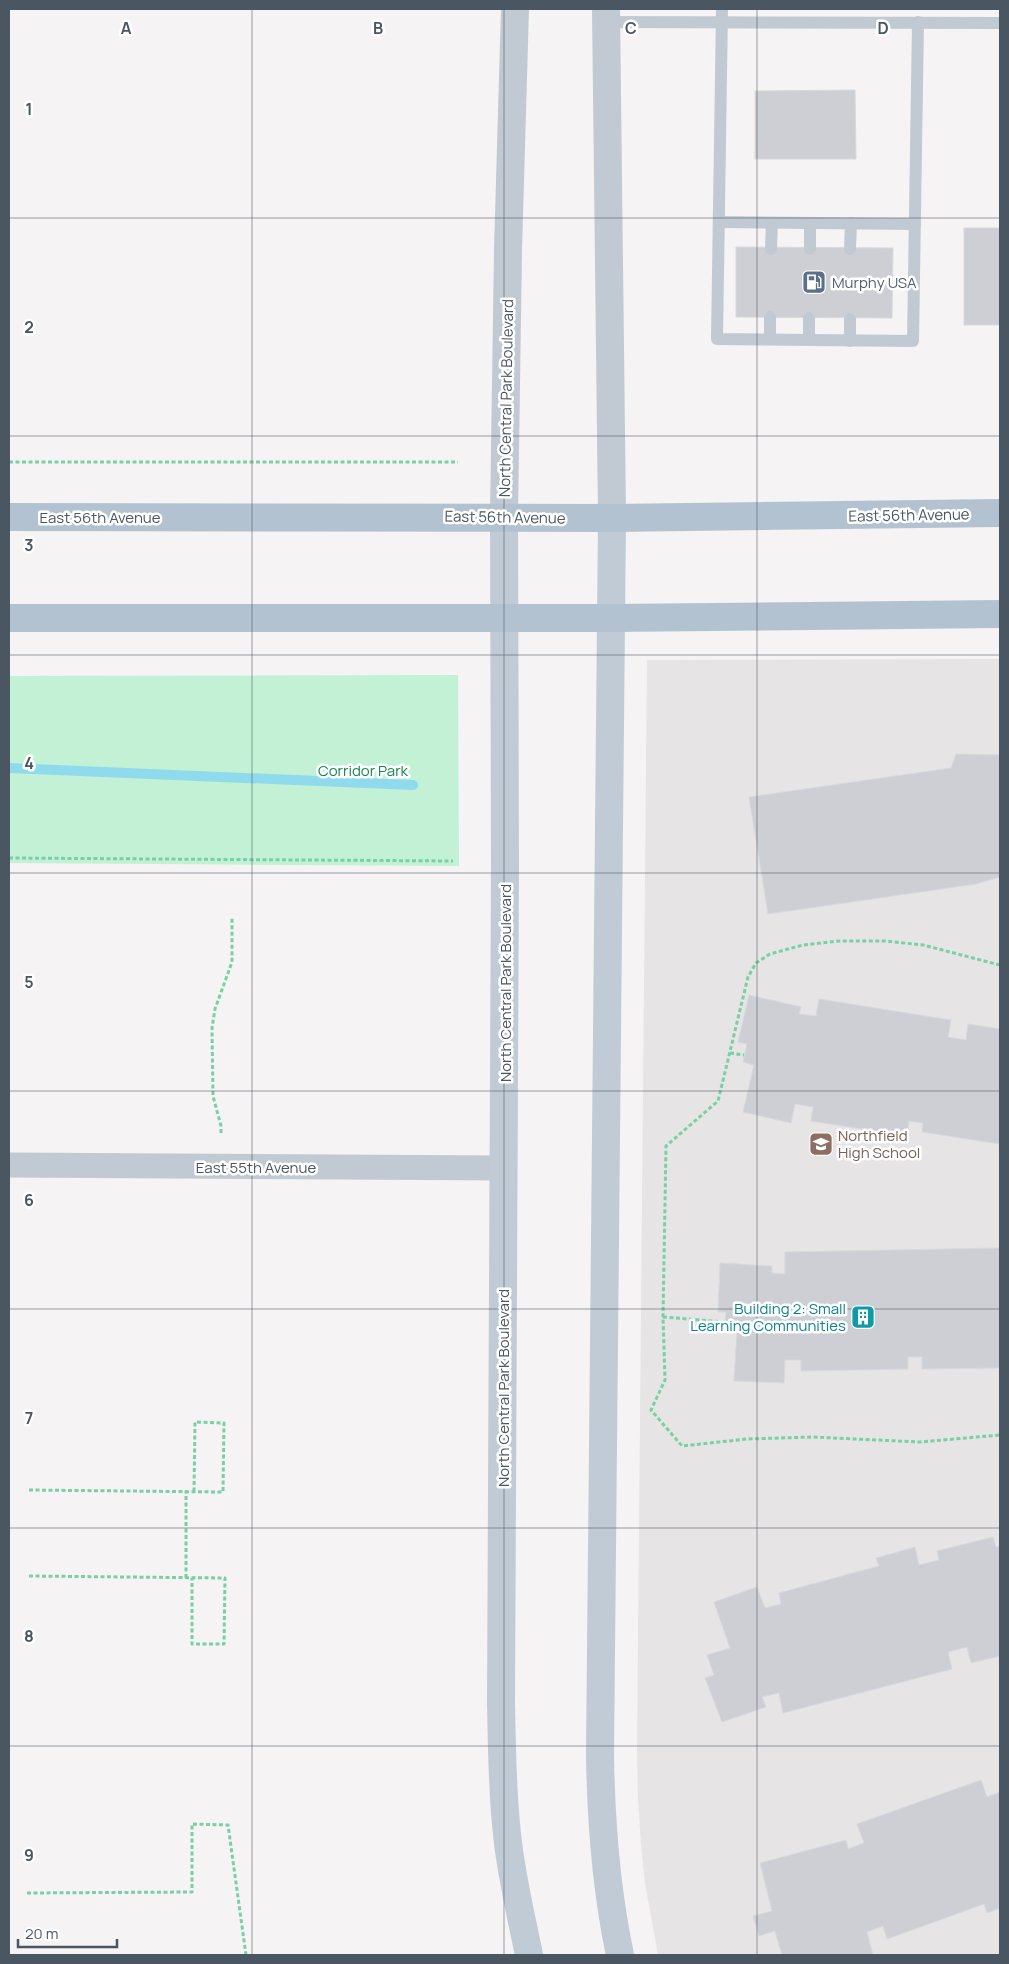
<svg xmlns="http://www.w3.org/2000/svg" width="1009" height="1964" font-family="Manrope,sans-serif">
<style>
.education{fill:#e6e4e5}
.green{fill:#c3f1d5}
.lines{fill:none;stroke-linecap:round;stroke-linejoin:round}
.stream{stroke:#90daee;stroke-width:10}
.building{fill:#cdcfd5;stroke:#d7d9de}
.path{stroke:#7ad0a6;stroke-width:3;stroke-dasharray:4 2.5;stroke-linecap:butt}
.service{stroke:#c1cad2;stroke-width:12}
.minor{stroke:#c1cad2;stroke-width:25}
.tertiary{stroke:#c1cad2;stroke-width:28}
.secondary{stroke:#c1cbd6;stroke-width:28}
.primary{stroke:#b3c2d1;stroke-width:28}
.grid{fill:none;stroke:#4a5661;stroke-width:1;stroke-opacity:0.55}
.labels{text-anchor:middle;dominant-baseline:central;stroke-width:5;stroke-linejoin:round;paint-order:stroke}
.service-label{font-size:15px;fill:#4e5e75;stroke:#fff;text-anchor:start}
.street-label{font-size:15px;fill:#4a5661;stroke:#fff}
.park-label{font-size:15px;fill:#17864f;stroke:#fff}
.education-label{font-size:15px;fill:#785e54;stroke:#fff;text-anchor:start}
.culture-label{font-size:15px;fill:#0d838f;stroke:#fff;text-anchor:end}
.grid-label{font-size:16px;text-anchor:middle;font-weight:bold;fill:#4a5661;stroke:#fff;stroke-width:5;stroke-linejoin:round;paint-order:stroke}
</style>
<rect width="100%" height="100%" fill="#f5f3f3"/>
<path class="education" d="M 1000,659 L 1000,1955 L 658,1955 L 645,1883 L 641,1844 L 638,1800 L 637,1750 L 647,660 Z"/>
<path class="green" d="M 458,675 L 459,866 L 9,863 L 9,676 Z"/>
<g class="lines">
<path class="stream" d="M 9,768 L 413,785"/>
</g>
<g class="building">
<path d="M 855,90 L 856,159 L 755,159 L 755,91 Z"/>
<rect x="964" y="228" width="36" height="97"/>
<path d="M 736,247 L 893,248 L 892,318 L 736,317 Z"/>
<path d="M 956,754 L 1000,755 L 1000,877 L 976,884 L 768,914 L 749,797 L 951,768 Z"/>
<path d="M 749,995 L 801,1007 L 799,1014 L 816,1016 L 819,999 L 951,1020 L 948,1037 L 966,1040 L 968,1024 L 1000,1029 L 1000,1144 L 922,1132 L 923,1123 L 909,1121 L 907,1136 L 811,1121 L 813,1107 L 795,1104 L 791,1123 L 743,1112 L 754,1065 L 743,1062 L 747,1044 L 738,1042 Z"/>
<path d="M 1000,1248 L 1000,1368 L 922,1369 L 922,1357 L 908,1357 L 908,1369 L 801,1371 L 801,1360 L 785,1360 L 784,1383 L 734,1381 L 737,1332 L 724,1331 L 726,1312 L 718,1312 L 720,1263 L 772,1266 L 772,1273 L 785,1274 L 785,1252 Z"/>
<path d="M 993,1537 L 996,1547 L 1000,1546 L 1000,1656 L 971,1663 L 967,1647 L 948,1652 L 952,1669 L 783,1713 L 779,1693 L 762,1697 L 766,1707 L 722,1722 L 705,1678 L 714,1675 L 707,1655 L 730,1648 L 714,1602 L 757,1587 L 765,1608 L 781,1604 L 779,1593 L 879,1566 L 876,1558 L 915,1547 L 919,1565 L 939,1560 L 937,1551 Z"/>
<path d="M 981,1780 L 987,1797 L 1000,1792 L 1000,1908 L 987,1913 L 984,1904 L 887,1939 L 883,1926 L 867,1932 L 873,1955 L 782,1955 L 775,1931 L 759,1936 L 753,1916 L 772,1911 L 760,1863 L 846,1840 L 848,1849 L 864,1843 L 857,1824 Z"/>
</g>
<g class="lines">
<g class="path">
<path d="M 9,462 L 458,462"/>
<path d="M 9,858 L 453,861"/>
<path d="M 1000,965 L 923,945 L 885,941 L 839,941 L 803,945 L 770,954 L 756,963 L 748,977 L 718,1101 L 666,1146 L 663,1317 L 665,1380 L 651,1410 L 682,1446 L 747,1439 L 812,1437 L 920,1442 L 1000,1435"/>
<path d="M 730,1053 L 744,1055"/>
<path d="M 221,1133 L 221,1126 L 213,1096 L 212,1028 L 215,1009 L 232,962 L 232,918"/>
<path d="M 663,1317 L 725,1322"/>
<path d="M 29,1490 L 223,1492 L 224,1423 L 195,1422 L 194,1492"/>
<path d="M 29,1576 L 225,1578 L 224,1644 L 192,1644 L 192,1578"/>
<path d="M 186,1578 L 186,1491"/>
<path d="M 27,1893 L 192,1892 L 192,1824 L 228,1825 L 246,1955"/>
</g>
<g class="service">
<path d="M 722,9 L 717,339 L 913,341 L 918,22"/>
<path d="M 606,22 L 1000,23"/>
<path d="M 719,222 L 915,224"/>
<path d="M 810,223 L 810,249"/>
<path d="M 771,249 L 772,223"/>
<path d="M 850,249 L 851,223"/>
<path d="M 770,317 L 770,339"/>
<path d="M 850,319 L 850,341"/>
<path d="M 809,340 L 809,318"/>
</g>
<path class="minor" d="M 9,1165 L 504,1168"/>
<g class="tertiary">
<path d="M 606,9 L 612,518"/>
<path d="M 504,517 L 508,250 L 515,9"/>
</g>
<g class="secondary">
<path d="M 504,517 L 505,866 L 501,1703 C 502,1747 502,1790 507,1834 C 511,1875 521,1915 529,1955"/>
<path d="M 612,518 L 600,1755 C 601,1822 606,1889 620,1955"/>
</g>
<g class="primary">
<path d="M 9,517 L 612,518 L 1000,513"/>
<path d="M 9,618 L 611,618 L 1000,614"/>
</g>
</g>
<path class="grid" d="M 252,9 L 252,1955M 504,9 L 504,1955M 757,9 L 757,1955M 9,218 L 1000,218M 9,436 L 1000,436M 9,655 L 1000,655M 9,873 L 1000,873M 9,1091 L 1000,1091M 9,1309 L 1000,1309M 9,1528 L 1000,1528M 9,1746 L 1000,1746"/>
<defs>
<g id="fuel-square" transform="scale(1.25)"><rect x="-9" y="-9" width="18" height="18" rx="4" fill="#5c6f8a" stroke="#fff"/><path d="M-5.5-6h7V0h2V4h1.3V-2.5L3-4.5l.8-.8L6-3V5H2.5V1h-1V6h-7ZM-4.2-4.7v3.2H.2V-4.7Z" fill="#fff"/></g>
<g id="school-square" transform="scale(1.25)"><rect x="-9" y="-9" width="18" height="18" rx="4" fill="#8d6e63" stroke="#fff"/><path d="M0-5L7-2L0 1L-7-2ZM-4 1L0 2.5L4 1V4Q0 6-4 4Z" fill="#fff"/></g>
<g id="building-square" transform="scale(1.25)"><rect x="-9" y="-9" width="18" height="18" rx="4" fill="#0f9aa8" stroke="#fff"/><path d="M-4-6H4V6H1V3H-1V6H-4ZM-2.5-4.3h1.7v1.8h-1.7ZM.8-4.3h1.7v1.8H.8ZM-2.5-1h1.7V.8h-1.7ZM.8-1h1.7V.8H.8Z" fill="#fff"/></g>
</defs>
<g fill-rule="evenodd">
<use href="#fuel-square" x="814" y="282"/>
<use href="#school-square" x="821" y="1144"/>
<use href="#building-square" x="863" y="1317"/>
</g>
<g class="labels">
<g class="service-label">
<text x="832" y="282">Murphy USA</text>
</g>
<g class="street-label">
<text transform="translate(506 398) rotate(-89)">North Central Park Boulevard</text>
<text transform="translate(909 515) rotate(-1)">East 56th Avenue</text>
<text x="100" y="517">East 56th Avenue</text>
<text transform="translate(505 517) rotate(1)">East 56th Avenue</text>
<text transform="translate(505 983) rotate(-90)">North Central Park Boulevard</text>
<text x="256" y="1167">East 55th Avenue</text>
<text transform="translate(503 1388) rotate(-90)">North Central Park Boulevard</text>
</g>
<g class="park-label">
<text x="363" y="770">Corridor Park</text>
</g>
<g class="education-label">
<text x="838" y="1135">Northfield<tspan x="838" dy="17">High School</tspan></text>
</g>
<g class="culture-label">
<text x="846" y="1308">Building 2: Small<tspan x="846" dy="17">Learning Communities</tspan></text>
</g>
</g>
<g class="grid-label">
<text x="126" y="34">A</text>
<text x="378" y="34">B</text>
<text x="631" y="34">C</text>
<text x="883" y="34">D</text>
<text x="29" y="115">1</text>
<text x="29" y="333">2</text>
<text x="29" y="551">3</text>
<text x="29" y="769">4</text>
<text x="29" y="988">5</text>
<text x="29" y="1206">6</text>
<text x="29" y="1424">7</text>
<text x="29" y="1642">8</text>
<text x="29" y="1861">9</text>
</g>
<rect width="1009" height="1964" fill="none" stroke="#4a5661" stroke-width="20"/>
<path d="M18 1939v8h99v-8" fill="none" stroke="#4a5661" stroke-width="2.5"/>
<text x="25" y="1939" font-size="15" fill="#4a5661" stroke="#ffffff" stroke-width="4" paint-order="stroke">20 m</text>
</svg>
